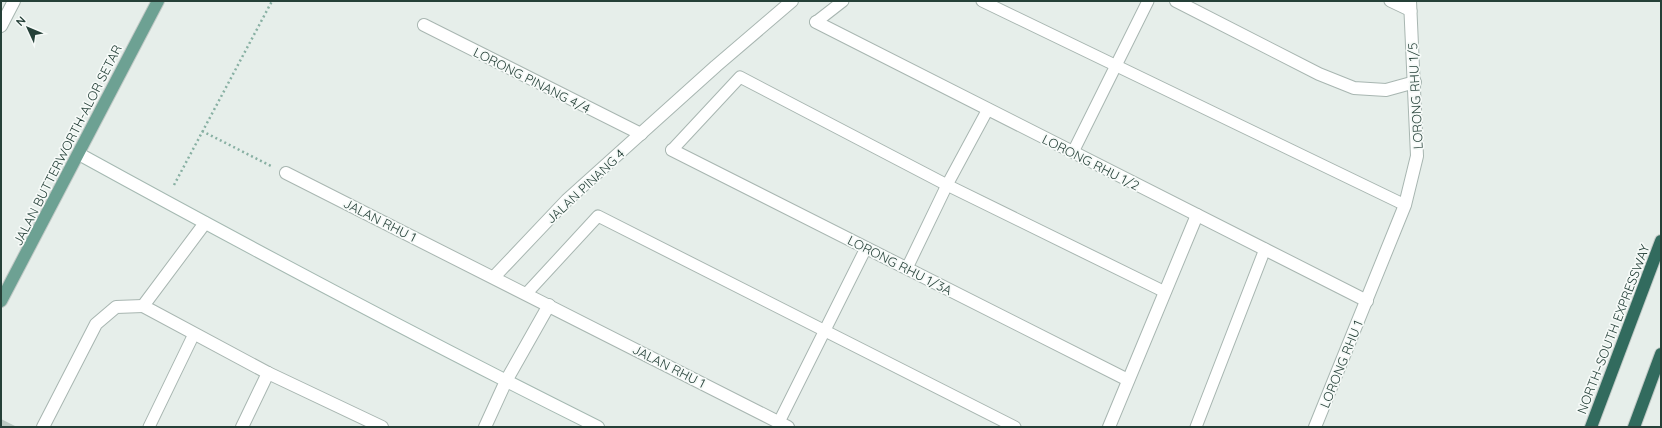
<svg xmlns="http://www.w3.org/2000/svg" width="1662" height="428" font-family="Quicksand,sans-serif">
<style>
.building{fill:#bbc9c3}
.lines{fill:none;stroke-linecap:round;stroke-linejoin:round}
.lane-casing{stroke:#a8b6b1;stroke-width:13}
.street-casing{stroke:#a8b6b1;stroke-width:14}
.secondary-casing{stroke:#a5b9b2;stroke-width:14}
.primary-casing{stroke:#c2cac7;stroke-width:14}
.highway-casing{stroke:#c2cac7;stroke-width:14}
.path{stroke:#88b0a3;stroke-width:2.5;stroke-dasharray:2 3;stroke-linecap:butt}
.lane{stroke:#fff;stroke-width:11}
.street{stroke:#fff;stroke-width:12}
.secondary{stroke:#fff;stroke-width:12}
.primary{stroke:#6da193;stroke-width:12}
.highway{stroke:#326b5e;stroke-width:12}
.labels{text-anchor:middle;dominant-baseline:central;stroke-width:3.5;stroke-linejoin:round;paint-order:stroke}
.street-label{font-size:13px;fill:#254038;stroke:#f6faf8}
</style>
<rect width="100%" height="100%" fill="#e6eeea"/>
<path class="building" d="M 1,419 L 17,427 L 1,427 Z"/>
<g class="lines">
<g class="lane-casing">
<g id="lane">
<path d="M 982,1 L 1405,205"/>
<path d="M 1390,1 L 1411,11"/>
<path d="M 816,22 L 843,1"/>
<path d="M 672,150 L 740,77 L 947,185 L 1165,292"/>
<path d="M 1073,152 L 1148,1"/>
<path d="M 907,268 L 947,185 L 988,109"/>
<path d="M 526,294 L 598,216 L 1015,427"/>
<path d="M 779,422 L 866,248"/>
<path d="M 149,427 L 194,334"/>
<path d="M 1196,427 L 1265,249"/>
</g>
</g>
<g class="street-casing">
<g id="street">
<path d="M 1176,1 L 1319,74 L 1354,88 L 1386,90 L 1415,82"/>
<path d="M 816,22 L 1367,301"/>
<path d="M 424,25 L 641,134"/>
<path d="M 1,26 L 14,1"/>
<path d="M 672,150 L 1128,380"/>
<path d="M 286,173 L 788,427"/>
<path d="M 205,223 L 143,306 L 268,373 L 382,427"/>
<path d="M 494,277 L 567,200 L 716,66 L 792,1"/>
<path d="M 43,427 L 96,324 L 116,307 L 143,306"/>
<path d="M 242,427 L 268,373"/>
<path d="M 485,427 L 506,381 L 549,305"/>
<path d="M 1109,427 L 1197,215"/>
<path d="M 1315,427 L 1405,205 L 1417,156 L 1410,1"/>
</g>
</g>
<g class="secondary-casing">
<path id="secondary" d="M 79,154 C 250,248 423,340 598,427"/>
</g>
<g class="primary-casing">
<path id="primary" d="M 1,301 L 158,1"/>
</g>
<g class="highway-casing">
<g id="highway">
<path d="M 1591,427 L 1661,241"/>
<path d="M 1634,427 L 1661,354"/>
</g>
</g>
<g class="path">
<path d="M 202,131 L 271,166"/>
<path d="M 174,185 L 272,1"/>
</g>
<use href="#lane" class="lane"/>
<use href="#street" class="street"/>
<use href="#secondary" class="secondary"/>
<use href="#primary" class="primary"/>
<use href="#highway" class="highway"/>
</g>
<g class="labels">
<g class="street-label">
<text transform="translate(532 80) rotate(27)">LORONG PINANG 4/4</text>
<text transform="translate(1415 96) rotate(-93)">LORONG RHU 1/5</text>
<text transform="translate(67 145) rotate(-63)">JALAN BUTTERWORTH-ALOR SETAR</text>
<text transform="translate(1091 162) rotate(27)">LORONG RHU 1/2</text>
<text transform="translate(585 186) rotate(-43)">JALAN PINANG 4</text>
<text transform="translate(380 220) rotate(27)">JALAN RHU 1</text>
<text transform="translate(900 265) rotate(27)">LORONG RHU 1/3A</text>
<text transform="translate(1613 329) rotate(-69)">NORTH–SOUTH EXPRESSWAY</text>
<text transform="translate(1341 364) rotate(-68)">LORONG RHU 1</text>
<text transform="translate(669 366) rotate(27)">JALAN RHU 1</text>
</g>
</g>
<rect width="1662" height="428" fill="none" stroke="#254038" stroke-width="4"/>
<g transform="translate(28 28) rotate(314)" stroke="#f6faf8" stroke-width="3" paint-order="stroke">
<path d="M0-3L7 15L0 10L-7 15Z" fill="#254038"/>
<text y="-6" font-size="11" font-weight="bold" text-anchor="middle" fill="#254038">N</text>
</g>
</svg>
